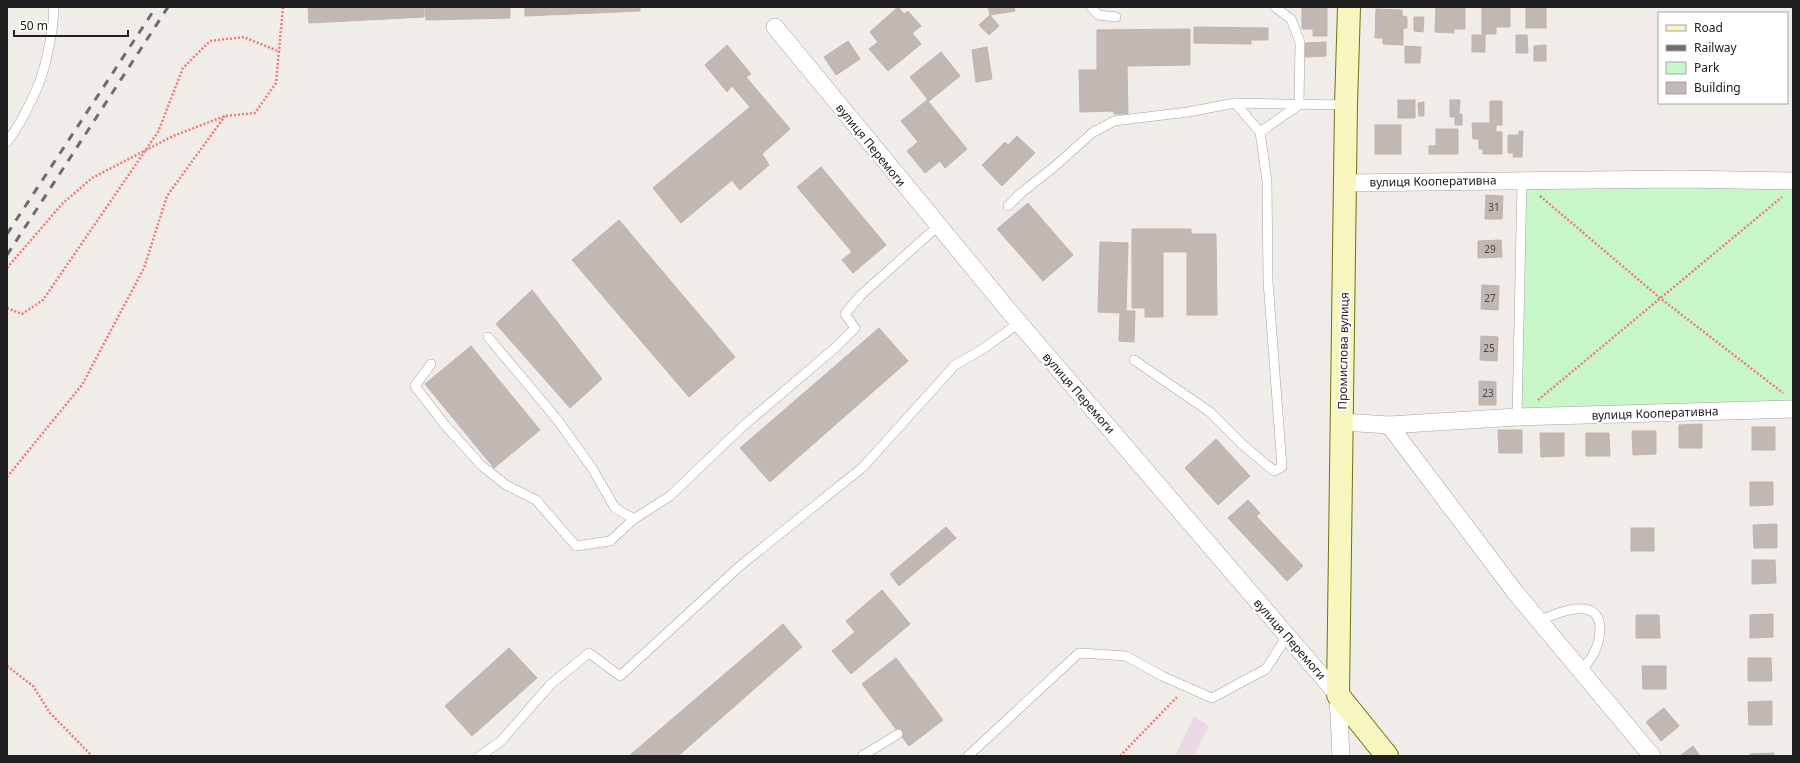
<svg xmlns="http://www.w3.org/2000/svg" width="1800" height="763" font-family="'Noto Sans',sans-serif">
<style>
.industrial{fill:#e9d9e7}
.park{fill:#c7f7c8}
.building{fill:#c1b8b4;stroke:#c1b3aa}
.lines{fill:none;stroke-linecap:round;stroke-linejoin:round}
.lane-casing{stroke:#a4a4a4;stroke-width:10}
.street-casing{stroke:#a4a4a4;stroke-width:18}
.secondary-casing{stroke:#6f730b;stroke-width:24}
.path{stroke:#f37a75;stroke-width:2.5;stroke-dasharray:2 2;stroke-linecap:butt}
.lane{stroke:#fff;stroke-width:9}
.street{stroke:#fff;stroke-width:17}
.secondary{stroke:#f7f6be;stroke-width:22}
.rail{stroke:#6e6e6e;stroke-width:3;stroke-dasharray:8 8;stroke-linecap:butt}
.labels{text-anchor:middle;dominant-baseline:central;stroke-width:4;stroke-linejoin:round;paint-order:stroke}
.number-label{font-size:10px;fill:#484645}
.street-label{font-size:12px;fill:#202020;stroke:#fff}
</style>
<rect width="100%" height="100%" fill="#f0ece7"/>
<path class="industrial" d="M 1194,716 L 1209,726 L 1194,756 L 1175,756 Z"/>
<path class="park" d="M 1522,180 L 1793,181 L 1793,409 L 1517,417 Z"/>
<g class="building">
<path d="M 308,7 L 424,7 L 424,17 L 309,23 Z"/>
<path d="M 425,7 L 510,7 L 510,18 L 426,20 Z"/>
<path d="M 525,7 L 640,7 L 640,11 L 525,16 Z"/>
<path d="M 898,7 L 904,14 L 908,11 L 921,26 L 912,33 L 921,44 L 888,71 L 869,49 L 878,42 L 870,32 Z"/>
<path d="M 988,7 L 1014,7 L 1015,11 L 990,15 Z"/>
<path d="M 1302,7 L 1327,7 L 1327,36 L 1313,36 L 1313,29 L 1302,29 Z"/>
<path d="M 1436,7 L 1465,8 L 1465,29 L 1454,29 L 1454,33 L 1435,32 Z"/>
<path d="M 1510,7 L 1510,27 L 1496,27 L 1496,34 L 1482,34 L 1482,8 Z"/>
<rect x="1526" y="8" width="20" height="20"/>
<path d="M 1376,9 L 1402,10 L 1402,16 L 1407,17 L 1407,28 L 1403,28 L 1403,45 L 1383,44 L 1383,38 L 1375,38 Z"/>
<path d="M 990,15 L 999,26 L 989,35 L 979,25 Z"/>
<path d="M 1414,17 L 1424,17 L 1423,32 L 1414,31 Z"/>
<path d="M 1194,27 L 1268,28 L 1268,40 L 1251,40 L 1251,44 L 1194,43 Z"/>
<path d="M 1190,29 L 1190,65 L 1127,66 L 1128,114 L 1114,114 L 1114,111 L 1080,112 L 1079,70 L 1097,70 L 1097,30 Z"/>
<rect x="1472" y="35" width="13" height="17"/>
<path d="M 1516,35 L 1527,35 L 1528,53 L 1516,53 Z"/>
<path d="M 848,41 L 860,59 L 836,75 L 824,57 Z"/>
<path d="M 1326,42 L 1326,56 L 1305,57 L 1305,43 Z"/>
<path d="M 727,45 L 751,74 L 746,77 L 790,129 L 762,154 L 769,165 L 740,190 L 732,180 L 681,223 L 653,188 L 750,107 L 732,86 L 727,92 L 705,65 Z"/>
<path d="M 1546,45 L 1546,61 L 1534,61 L 1534,46 Z"/>
<path d="M 1405,46 L 1421,47 L 1420,63 L 1405,63 Z"/>
<path d="M 987,47 L 992,79 L 976,82 L 972,50 Z"/>
<path d="M 941,52 L 960,76 L 929,101 L 910,77 Z"/>
<path d="M 927,100 L 967,149 L 945,168 L 940,161 L 925,173 L 907,151 L 918,142 L 901,121 Z"/>
<rect x="1398" y="100" width="17" height="18"/>
<path d="M 1450,100 L 1460,100 L 1459,114 L 1462,114 L 1462,125 L 1455,125 L 1455,117 L 1450,117 Z"/>
<path d="M 1490,101 L 1502,101 L 1502,125 L 1496,125 L 1496,132 L 1502,132 L 1502,154 L 1483,154 L 1483,149 L 1479,149 L 1479,139 L 1473,139 L 1472,123 L 1490,123 Z"/>
<path d="M 1424,102 L 1424,116 L 1419,116 L 1418,103 Z"/>
<rect x="1375" y="125" width="26" height="29"/>
<path d="M 1436,129 L 1458,129 L 1458,154 L 1429,154 L 1429,146 L 1436,146 Z"/>
<path d="M 1519,131 L 1523,131 L 1522,157 L 1513,157 L 1514,153 L 1508,153 L 1508,135 L 1519,135 Z"/>
<path d="M 1017,136 L 1035,153 L 1002,186 L 982,165 L 1005,142 L 1008,145 Z"/>
<path d="M 821,167 L 886,245 L 853,273 L 842,260 L 852,252 L 797,187 Z"/>
<path d="M 1486,195 L 1503,196 L 1502,219 L 1485,219 Z"/>
<path d="M 1028,203 L 1073,255 L 1043,281 L 997,229 Z"/>
<path d="M 619,220 L 735,357 L 689,397 L 572,260 Z"/>
<path d="M 1132,229 L 1191,229 L 1191,234 L 1216,234 L 1217,315 L 1187,315 L 1187,252 L 1163,252 L 1163,317 L 1145,317 L 1145,308 L 1132,308 Z"/>
<path d="M 1501,240 L 1502,257 L 1478,258 L 1478,241 Z"/>
<path d="M 1100,242 L 1128,243 L 1126,311 L 1135,311 L 1134,342 L 1119,341 L 1120,313 L 1098,312 Z"/>
<path d="M 1482,285 L 1499,286 L 1498,310 L 1481,309 Z"/>
<path d="M 532,290 L 602,379 L 570,408 L 496,324 Z"/>
<path d="M 879,328 L 908,361 L 770,482 L 740,448 Z"/>
<path d="M 1481,336 L 1498,337 L 1497,361 L 1480,360 Z"/>
<path d="M 471,346 L 540,430 L 494,468 L 425,384 Z"/>
<path d="M 1479,381 L 1496,382 L 1496,405 L 1479,405 Z"/>
<path d="M 1702,424 L 1702,448 L 1679,448 L 1679,425 Z"/>
<rect x="1752" y="427" width="23" height="23"/>
<path d="M 1498,430 L 1522,430 L 1522,453 L 1499,453 Z"/>
<path d="M 1632,431 L 1656,431 L 1656,454 L 1633,455 Z"/>
<path d="M 1540,433 L 1564,433 L 1564,456 L 1541,457 Z"/>
<path d="M 1586,433 L 1609,433 L 1610,456 L 1586,456 Z"/>
<path d="M 1216,439 L 1250,476 L 1218,505 L 1185,468 Z"/>
<path d="M 1750,482 L 1773,482 L 1773,505 L 1750,506 Z"/>
<path d="M 1248,500 L 1260,513 L 1256,516 L 1303,566 L 1287,581 L 1228,518 Z"/>
<path d="M 1777,524 L 1777,548 L 1754,548 L 1753,525 Z"/>
<path d="M 946,527 L 956,538 L 899,586 L 890,574 Z"/>
<rect x="1631" y="528" width="23" height="23"/>
<path d="M 1752,560 L 1775,560 L 1776,583 L 1752,584 Z"/>
<path d="M 882,590 L 910,624 L 851,674 L 832,651 L 855,632 L 846,621 Z"/>
<path d="M 1773,614 L 1773,637 L 1750,638 L 1750,615 Z"/>
<path d="M 1636,615 L 1659,615 L 1660,638 L 1636,638 Z"/>
<path d="M 783,624 L 802,647 L 678,756 L 629,756 Z"/>
<path d="M 509,648 L 537,678 L 472,736 L 445,706 Z"/>
<path d="M 896,658 L 943,720 L 909,746 L 862,684 Z"/>
<path d="M 1748,658 L 1771,658 L 1772,681 L 1748,681 Z"/>
<path d="M 1642,666 L 1666,666 L 1666,689 L 1643,689 Z"/>
<path d="M 1772,701 L 1772,725 L 1749,725 L 1748,702 Z"/>
<path d="M 1664,708 L 1679,726 L 1661,741 L 1646,722 Z"/>
<path d="M 1693,746 L 1700,756 L 1680,756 Z"/>
<path d="M 1774,753 L 1774,756 L 1750,756 L 1750,754 Z"/>
</g>
<g class="lines">
<g class="lane-casing">
<g id="lane">
<path d="M 1091,7 L 1098,15 L 1116,17"/>
<path d="M 1260,132 L 1299,105 L 1300,42 L 1291,19 L 1275,7"/>
<path d="M 7,142 C 19,126 32,101 39,83 C 45,69 56,20 53,7"/>
<path d="M 1008,206 L 1021,193 L 1054,167 L 1092,133 L 1114,121 L 1188,112 L 1235,103 L 1346,105"/>
<path d="M 488,337 L 556,418 L 592,468 L 615,508 L 634,519"/>
<path d="M 1134,360 L 1210,412 L 1243,445 L 1274,471 L 1282,467 L 1268,281 L 1267,181 L 1260,132 L 1235,103"/>
<path d="M 431,364 L 415,386 L 444,424 L 482,466 L 506,485 L 536,500 L 576,546 L 610,541 L 634,519 L 670,496 L 741,428 L 836,347 L 855,328 L 845,314 L 861,295 L 938,226"/>
<path d="M 1517,417 L 1522,180"/>
<path d="M 1539,621 C 1556,613 1598,595 1600,627 C 1600,635 1599,643 1595,651 C 1592,658 1586,665 1581,671"/>
<path d="M 480,756 L 501,741 L 551,684 L 589,653 L 620,676 L 741,565 L 863,467 L 955,365 L 983,349 L 1019,323"/>
<path d="M 862,756 L 898,734"/>
<path d="M 968,756 L 1079,653 L 1126,656 L 1162,676 L 1212,698 L 1266,669 L 1287,636"/>
</g>
</g>
<g class="street-casing">
<g id="street">
<path d="M 775,27 L 1019,323 L 1338,695 L 1341,756"/>
<path d="M 1345,183 L 1681,179 L 1793,181"/>
<path d="M 1342,422 L 1389,425 L 1517,417 L 1793,409"/>
<path d="M 1389,425 L 1515,592 L 1652,756"/>
</g>
</g>
<g class="secondary-casing">
<path id="secondary" d="M 1349,7 L 1346,105 L 1338,695 L 1387,756"/>
</g>
<g class="path">
<path d="M 1540,196 L 1660,298 L 1783,393"/>
<path d="M 7,268 L 62,204 L 92,178 L 173,136 L 225,116 L 255,113 L 276,83 L 283,7"/>
<path d="M 7,308 L 22,314 L 43,300 L 158,132 L 183,68 L 210,41 L 244,37 L 280,52"/>
<path d="M 1538,400 L 1782,197"/>
<path d="M 7,477 L 82,385 L 144,268 L 167,196 L 225,116"/>
<path d="M 7,666 L 33,686 L 50,713 L 92,756"/>
<path d="M 1120,756 L 1178,696"/>
</g>
<use href="#lane" class="lane"/>
<use href="#street" class="street"/>
<use href="#secondary" class="secondary"/>
<g class="rail">
<path d="M 7,234 L 156,7"/>
<path d="M 7,255 L 168,7"/>
</g>
</g>
<g class="labels">
<g class="number-label">
<text x="1494" y="207">31</text>
<text x="1490" y="249">29</text>
<text x="1490" y="298">27</text>
<text x="1489" y="348">25</text>
<text x="1488" y="393">23</text>
</g>
<g class="street-label">
<text transform="translate(871 145) rotate(51)">вулиця Перемоги</text>
<text transform="translate(1433 181) rotate(-1)">вулиця Кооперативна</text>
<text transform="translate(1343 351) rotate(-89)">Промислова вулиця</text>
<text transform="translate(1079 393) rotate(49)">вулиця Перемоги</text>
<text transform="translate(1655 413) rotate(-2)">вулиця Кооперативна</text>
<text transform="translate(1290 639) rotate(49)">вулиця Перемоги</text>
</g>
</g>
<rect width="1800" height="763" fill="none" stroke="#202020" stroke-width="16"/>
<rect x="1658" y="12" width="130" height="92" fill="#ffffff" stroke="#a6a6a6"/>
<rect x="1666" y="25" width="20" height="6" fill="#f7f6be" stroke="#a6a6a6"/>
<text x="1694" y="32" font-size="12" fill="#202020">Road</text>
<rect x="1666" y="45" width="20" height="6" fill="#6e6e6e" stroke="#a6a6a6"/>
<text x="1694" y="52" font-size="12" fill="#202020">Railway</text>
<rect x="1666" y="62" width="20" height="12" fill="#c7f7c8" stroke="#a6a6a6"/>
<text x="1694" y="72" font-size="12" fill="#202020">Park</text>
<rect x="1666" y="82" width="20" height="12" fill="#c1b8b4" stroke="#a6a6a6"/>
<text x="1694" y="92" font-size="12" fill="#202020">Building</text>
<path d="M14 30v6h114v-6" fill="none" stroke="#202020" stroke-width="2"/>
<text x="20" y="30" font-size="12" fill="#202020" stroke="#ffffff" stroke-width="3" paint-order="stroke">50 m</text>
</svg>
